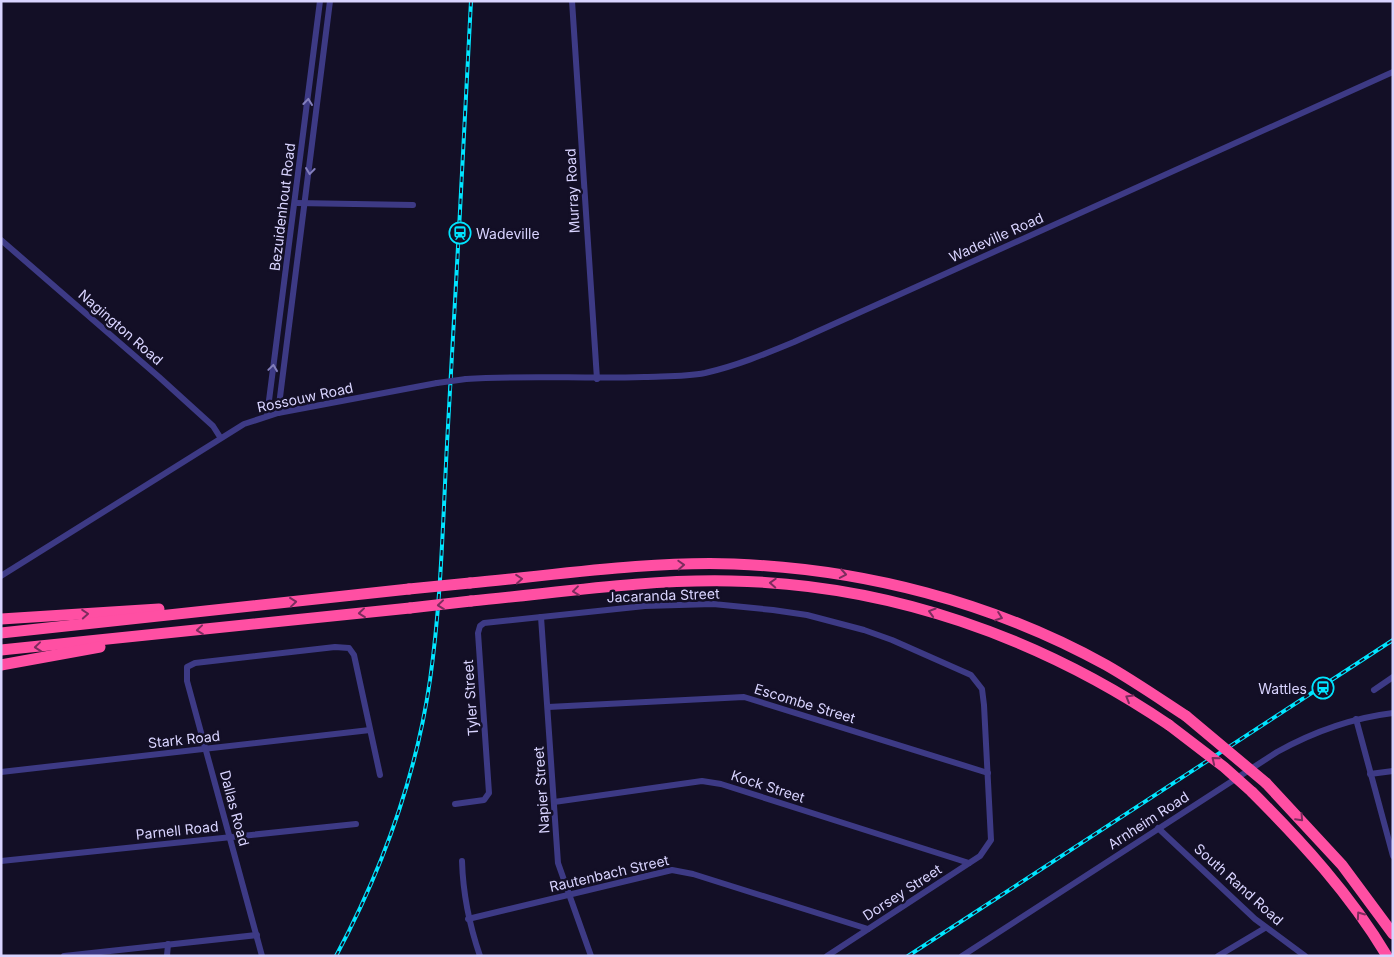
<svg xmlns="http://www.w3.org/2000/svg" width="1394" height="957" font-family="Inter,sans-serif">
<style>
.lines{fill:none;stroke-linecap:round;stroke-linejoin:round}
.minor{stroke:#3d3a85;stroke-width:6}
.motorway{stroke:#ff4fa3;stroke-width:11}
.rail-casing{stroke:#00e5ff;stroke-width:4}
.rail{stroke:#130f26;stroke-width:2;stroke-dasharray:5.5;stroke-linecap:butt}
.minor-bridge{stroke:#3d3a85;stroke-width:6}
.motorway-bridge{stroke:#ff4fa3;stroke-width:11}
.oneway{stroke:#837fbc}
.oneway2{stroke:#7d2c5e}
.labels{text-anchor:middle;dominant-baseline:central;stroke-width:5;stroke-linejoin:round;paint-order:stroke}
.street-label{font-size:14px;fill:#d9d4ff;stroke:#130f26}
.poi-label{font-size:14px;fill:#d9d4ff;stroke:#130f26;text-anchor:start}
</style>
<rect width="100%" height="100%" fill="#130f26"/>
<g class="lines">
<g class="minor">
<path d="M 572,1 L 597,379"/>
<path d="M 296,203 L 413,205"/>
<path d="M 1,240 L 159,377 L 213,426 L 220,437"/>
<path d="M 466,379 C 525,375 584,379 644,377 C 664,376 685,377 705,373 C 736,366 765,354 794,342 L 1393,72"/>
<path d="M 278,413 L 330,1"/>
<path d="M 267,416 L 320,1"/>
<path d="M 1,576 L 244,424 L 278,413 L 437,383"/>
<path d="M 541,617 L 558,863 L 591,956"/>
<path d="M 1374,690 L 1393,677"/>
<path d="M 548,707 L 744,697 L 988,773"/>
<path d="M 1356,719 L 1393,856"/>
<path d="M 1,772 L 370,730"/>
<path d="M 1370,774 L 1393,771"/>
<path d="M 554,802 L 702,781 L 721,784 L 969,863"/>
<path d="M 455,804 L 484,800 L 489,793 L 478,633 L 480,626 L 484,623 L 645,606 L 713,604 L 773,610 L 807,615 L 864,630 L 892,640 L 971,675 L 982,689 L 984,705 L 991,840 L 980,856 L 827,956"/>
<path d="M 1158,828 L 1255,919 L 1305,956"/>
<path d="M 1,861 L 356,824"/>
<path d="M 462,861 C 463,895 469,924 480,956"/>
<path d="M 468,919 L 672,870 L 693,874 L 868,929"/>
<path d="M 64,956 L 257,935"/>
<path d="M 167,956 L 168,944"/>
<path d="M 262,956 L 187,681 L 187,667 L 195,663 L 335,647 L 349,648 L 354,655 L 380,775"/>
<path d="M 962,956 L 1277,752 C 1313,732 1352,718 1393,713"/>
<path d="M 1218,956 L 1265,928"/>
</g>
<g class="motorway">
<path d="M 470,583 C 557,575 647,561 734,564 C 864,569 992,602 1106,665 C 1134,681 1160,699 1186,716"/>
<path d="M 471,601 C 557,593 644,579 731,581 C 889,584 1039,637 1169,725"/>
<path d="M 1,619 L 159,609"/>
<path d="M 1,633 L 409,589"/>
<path d="M 1,650 L 410,608"/>
<path d="M 1,665 L 100,647"/>
<path d="M 1266,783 L 1342,865 L 1393,934"/>
<path d="M 1252,792 C 1302,842 1350,894 1387,956"/>
</g>
<g class="rail-casing">
<g id="rail">
<path d="M 336,956 C 382,870 416,777 430,680 C 442,596 443,510 448,426 C 457,284 463,143 471,1"/>
<path d="M 908,956 L 1393,640"/>
</g>
</g>
<use href="#rail" class="rail"/>
<path class="minor-bridge" d="M 437,383 L 466,379"/>
<g class="motorway-bridge">
<path d="M 409,589 L 470,583"/>
<path d="M 410,608 L 471,601"/>
<path d="M 1186,716 L 1266,783"/>
<path d="M 1169,725 L 1224,767 L 1252,792"/>
</g>
</g>
<defs><path id="oneway-chevron" d="M-2-3.5L2.5 0L-2 3.5" fill="none" stroke-width="1.6" stroke-linecap="round" stroke-linejoin="round" transform="scale(1.25)"/></defs>
<g class="oneway">
<use href="#oneway-chevron" transform="translate(308 102) rotate(-83)"/>
<use href="#oneway-chevron" transform="translate(310 171) rotate(97)"/>
<use href="#oneway-chevron" transform="translate(273 368) rotate(-82)"/>
</g>
<g class="oneway2">
<use href="#oneway-chevron" transform="translate(681 565) rotate(-3)"/>
<use href="#oneway-chevron" transform="translate(843 574) rotate(10)"/>
<use href="#oneway-chevron" transform="translate(519 579) rotate(-5)"/>
<use href="#oneway-chevron" transform="translate(773 583) rotate(-177)"/>
<use href="#oneway-chevron" transform="translate(576 591) rotate(173)"/>
<use href="#oneway-chevron" transform="translate(293 602) rotate(-6)"/>
<use href="#oneway-chevron" transform="translate(441 605) rotate(174)"/>
<use href="#oneway-chevron" transform="translate(932 612) rotate(-163)"/>
<use href="#oneway-chevron" transform="translate(362 613) rotate(174)"/>
<use href="#oneway-chevron" transform="translate(85 614) rotate(-4)"/>
<use href="#oneway-chevron" transform="translate(999 617) rotate(20)"/>
<use href="#oneway-chevron" transform="translate(200 630) rotate(174)"/>
<use href="#oneway-chevron" transform="translate(38 647) rotate(174)"/>
<use href="#oneway-chevron" transform="translate(1129 698) rotate(-150)"/>
<use href="#oneway-chevron" transform="translate(1215 760) rotate(-141)"/>
<use href="#oneway-chevron" transform="translate(1300 818) rotate(47)"/>
<use href="#oneway-chevron" transform="translate(1360 915) rotate(-125)"/>
</g>
<defs>
<g id="station-ring" transform="scale(1.125)"><circle r="9.5" fill="#130f26" stroke="#00e5ff" stroke-width="1.5"/><path d="M-3-6H3Q5-6 5-4V2Q5 4 3 4L4.5 6H3L1.5 4h-3L-3 6H-4.5L-3 4Q-5 4-5 2V-4Q-5-6-3-6ZM-3.5-4v3h7v-3ZM-3.5 1v1.5H-2V1ZM2 1v1.5H3.5V1Z" fill="#00e5ff"/></g>
</defs>
<g fill-rule="evenodd">
<use href="#station-ring" x="460" y="233"/>
<use href="#station-ring" x="1323" y="688"/>
</g>
<g class="labels">
<g class="street-label">
<text transform="translate(572 191) rotate(-93)">Murray Road</text>
<text transform="translate(282 207) rotate(-83)">Bezuidenhout Road</text>
<text transform="translate(996 237) rotate(-24)">Wadeville Road</text>
<text transform="translate(121 327) rotate(41)">Nagington Road</text>
<text transform="translate(305 397) rotate(-12)">Rossouw Road</text>
<text transform="translate(663 595) rotate(-2)">Jacaranda Street</text>
<text transform="translate(470 698) rotate(-94)">Tyler Street</text>
<text transform="translate(805 703) rotate(17)">Escombe Street</text>
<text transform="translate(184 739) rotate(-6)">Stark Road</text>
<text transform="translate(768 786) rotate(18)">Kock Street</text>
<text transform="translate(541 790) rotate(-94)">Napier Street</text>
<text transform="translate(235 808) rotate(75)">Dallas Road</text>
<text transform="translate(1148 820) rotate(-33)">Arnheim Road</text>
<text transform="translate(177 830) rotate(-6)">Parnell Road</text>
<text transform="translate(609 873) rotate(-13)">Rautenbach Street</text>
<text transform="translate(1239 884) rotate(42)">South Rand Road</text>
<text transform="translate(902 892) rotate(-33)">Dorsey Street</text>
</g>
<g class="poi-label">
<text x="476" y="233">Wadeville</text>
<text x="1307" y="688" text-anchor="end">Wattles</text>
</g>
</g>
<rect width="1394" height="957" fill="none" stroke="#d9d4ff" stroke-width="5"/>
</svg>
